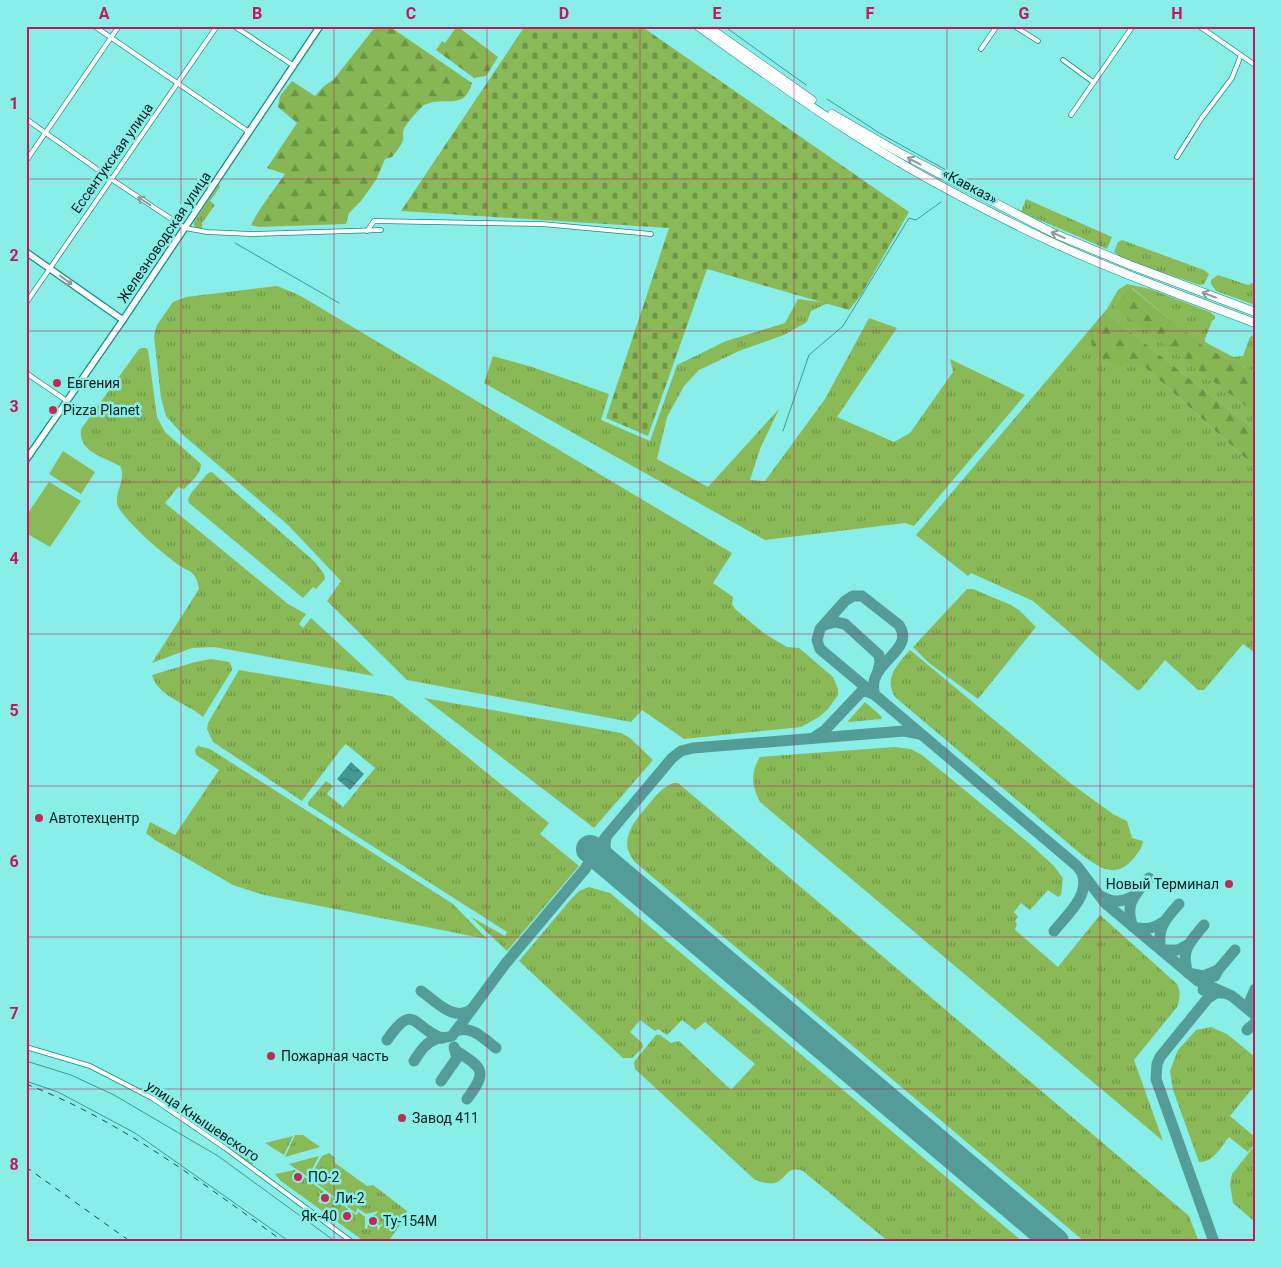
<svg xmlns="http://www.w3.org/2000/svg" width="1281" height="1268" font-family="Roboto,sans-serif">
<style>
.grass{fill:url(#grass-tufts)}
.forest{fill:url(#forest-firs)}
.cemetery{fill:url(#cemetery-stones)}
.garden{fill:#8ab957}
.water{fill:url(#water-waves)}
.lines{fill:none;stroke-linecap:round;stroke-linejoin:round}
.stream{stroke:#429994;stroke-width:1}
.taxiway{stroke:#549c98;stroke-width:11}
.runway{stroke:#549c98;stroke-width:28}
.street-casing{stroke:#158b86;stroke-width:5.5}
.secondary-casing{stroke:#158b86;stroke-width:8}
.highway-casing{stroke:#158b86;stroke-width:9}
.street{stroke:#fff;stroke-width:4}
.secondary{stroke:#fff;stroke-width:5.5}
.highway{stroke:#fff;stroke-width:8}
.rail{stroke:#1e4b48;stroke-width:1;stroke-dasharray:6 6;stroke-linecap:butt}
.oneway{stroke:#8c9998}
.grid{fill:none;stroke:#c2185b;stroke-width:1;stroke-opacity:0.55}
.poi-dot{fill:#bd2d53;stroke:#89eee8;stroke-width:2}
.labels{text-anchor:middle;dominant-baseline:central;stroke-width:5;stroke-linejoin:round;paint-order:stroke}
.street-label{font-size:14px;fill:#001d1b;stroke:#89eee8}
.poi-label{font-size:14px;fill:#001d1b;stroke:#89eee8;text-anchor:start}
.neatline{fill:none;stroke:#c2185b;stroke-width:2}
.grid-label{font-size:16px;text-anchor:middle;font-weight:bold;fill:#c2185b}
</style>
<defs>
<pattern id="grass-tufts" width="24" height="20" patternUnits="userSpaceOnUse" patternTransform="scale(1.25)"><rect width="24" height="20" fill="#8ab957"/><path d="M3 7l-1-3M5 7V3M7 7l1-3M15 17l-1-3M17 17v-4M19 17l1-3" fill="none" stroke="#6e9647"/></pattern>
<pattern id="forest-firs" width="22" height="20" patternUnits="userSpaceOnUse" patternTransform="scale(1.25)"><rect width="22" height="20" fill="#87b754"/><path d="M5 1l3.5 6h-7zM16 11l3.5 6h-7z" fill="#6c9445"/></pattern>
<pattern id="cemetery-stones" width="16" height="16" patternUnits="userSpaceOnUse" patternTransform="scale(1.25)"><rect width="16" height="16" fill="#8ab957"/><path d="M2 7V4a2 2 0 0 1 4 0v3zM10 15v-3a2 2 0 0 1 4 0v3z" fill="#6e9647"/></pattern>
<pattern id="water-waves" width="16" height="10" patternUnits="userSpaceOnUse" patternTransform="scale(1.25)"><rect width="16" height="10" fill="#429994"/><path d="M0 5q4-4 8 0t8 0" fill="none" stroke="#357c78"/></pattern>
</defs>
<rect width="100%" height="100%" fill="#89eee8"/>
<g class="grass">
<path d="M 219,184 L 220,187 L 210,201 L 215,205 L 202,223 L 202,228 L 200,229 L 194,226 L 194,222 Z"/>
<path d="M 1026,199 L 1112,237 L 1107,249 L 1021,212 Z"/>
<path d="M 1122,240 L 1204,270 L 1209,274 L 1204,284 L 1200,285 L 1125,260 L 1114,252 L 1118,242 Z"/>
<path d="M 1218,275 L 1248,285 L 1255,282 L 1255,305 L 1216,291 L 1211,284 L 1211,280 Z"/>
<path d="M 1127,284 L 1150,289 L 1210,312 L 1215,316 L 1215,319 L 1212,321 L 1205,339 L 1205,342 L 1233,357 L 1243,356 L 1250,337 L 1255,334 L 1255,373 L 1202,346 L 1132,288 L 1114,305 L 1255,413 L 1255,430 L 1105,312 L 1145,367 L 1255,467 L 1255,653 L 1243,644 L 1204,690 L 1198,690 L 1165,660 L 1140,690 L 1137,690 L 1033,601 L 971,573 L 968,576 L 916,535 L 1107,309 L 1118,290 Z"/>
<path d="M 277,286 L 299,295 L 732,553 L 713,583 L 733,597 L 732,604 L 735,609 L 765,634 L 787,647 L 799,648 L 833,677 L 838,689 L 838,695 L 828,709 L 819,717 L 801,727 L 684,739 L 642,710 L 631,722 L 407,680 L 327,601 L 341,581 L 288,525 L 183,435 L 166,416 L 161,398 L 154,336 L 157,325 L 173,302 L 186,297 Z"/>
<path d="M 798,299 L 828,303 L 811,311 L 807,322 L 784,335 L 739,351 L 699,370 L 684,386 L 667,417 L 657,459 L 708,487 L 779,409 L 760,449 L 750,480 L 765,481 L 825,399 L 869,318 L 897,328 L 837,417 L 894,442 L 910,433 L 953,372 L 950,359 L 1025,395 L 914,526 L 905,523 L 765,540 L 484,383 L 493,356 L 532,367 L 609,394 L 601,420 L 650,441 L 677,365 L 726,341 L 785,323 Z"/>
<path d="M 142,348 L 146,348 L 148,350 L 157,417 L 165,432 L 201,464 C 201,474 191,482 184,489 L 178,487 L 165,503 L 288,604 L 306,614 L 299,624 L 303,628 L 311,618 L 374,676 L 214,647 L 192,648 L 152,663 L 199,589 C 198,583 197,578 193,574 C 190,570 184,569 180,566 C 163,554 132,527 120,510 C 110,496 128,481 120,466 C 104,457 78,452 81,429 L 139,349 Z"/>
<path d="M 212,472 L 315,562 L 324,574 L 325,579 L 316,589 L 313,587 L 303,598 L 189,503 L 188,499 L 192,492 L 208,473 Z"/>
<path d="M 967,589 L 973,589 L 1011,605 L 1019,610 L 1036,627 L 978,699 L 929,663 L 913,647 Z"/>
<path d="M 910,650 L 1070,783 L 1113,814 L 1127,821 L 1132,838 L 1143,841 C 1142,849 1138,852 1134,858 C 1115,880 1101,868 1082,855 L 895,697 C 883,678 898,664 910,650 Z"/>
<path d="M 211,659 L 229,662 L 231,665 L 232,670 L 203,717 C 187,703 158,697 152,675 L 195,662 Z"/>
<path d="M 239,670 L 392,696 L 549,823 L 540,834 L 579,866 L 507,951 L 471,917 L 505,936 L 507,932 L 308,805 L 308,802 L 326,781 L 333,786 L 327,794 L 343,807 L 375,768 L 346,744 L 341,749 L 302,801 L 213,742 L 207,729 L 208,723 Z"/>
<path d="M 424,698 L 621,733 L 630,738 L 653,760 L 594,828 Z"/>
<path d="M 865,702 L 882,717 L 881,719 L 849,722 L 848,721 Z"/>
<path d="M 198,746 L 210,749 L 453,904 L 487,939 L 264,895 L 233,885 L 155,840 L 146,833 L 150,822 L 175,835 L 219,770 L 196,755 L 195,749 Z"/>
<path d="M 895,747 L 911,749 L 922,755 L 1030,844 L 1054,866 L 1063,878 L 1061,895 L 1058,897 L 1048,890 L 1030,910 L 1021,903 L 1014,912 L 1018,917 L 1015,921 L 1017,924 L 1015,930 L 1058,967 L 1100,915 L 1177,984 C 1181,992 1180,999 1177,1007 L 1134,1060 L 1163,1141 L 760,802 C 752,786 750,773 760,757 Z"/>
<path d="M 673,783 L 678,783 L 1189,1216 L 1199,1242 L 1085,1242 L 636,863 C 616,841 634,822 649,804 C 656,795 662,788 673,783 Z"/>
<path d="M 589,887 L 610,893 L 1023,1242 L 889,1242 L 803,1171 C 779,1162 790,1195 754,1179 L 635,1069 L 634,1062 L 656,1035 L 660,1035 L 671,1043 L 679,1041 L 731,1090 L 755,1064 L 705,1022 L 695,1030 L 682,1020 L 667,1035 L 658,1029 L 655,1031 L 640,1020 L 630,1032 L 642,1043 L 643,1047 L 632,1058 L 623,1058 L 519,961 L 572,898 L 579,891 Z"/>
<path d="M 1211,1027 L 1227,1034 L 1255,1057 L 1255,1085 L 1230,1116 L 1255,1137 L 1255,1144 L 1248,1152 L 1229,1137 C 1221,1147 1213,1163 1199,1162 L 1173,1090 L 1170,1071 L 1178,1050 L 1196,1030 Z"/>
<path d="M 295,1135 L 303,1135 L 320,1147 L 285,1157 Z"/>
<path d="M 293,1136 L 284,1155 L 265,1143 Z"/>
<path d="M 1255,1145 L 1255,1222 L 1233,1203 L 1230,1184 L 1232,1174 Z"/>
<path d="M 237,1147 L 243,1149 L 253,1157 L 254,1162 L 252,1166 L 234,1152 Z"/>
<path d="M 329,1153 L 335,1158 L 335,1163 L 367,1186 L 373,1185 L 407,1211 L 406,1216 L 388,1242 L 365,1242 L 281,1181 L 275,1174 L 295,1170 L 327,1194 L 325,1195 L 318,1192 L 323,1197 L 318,1201 L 321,1204 L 324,1199 L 331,1203 L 326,1197 L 328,1194 L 348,1209 L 347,1211 L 349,1212 L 347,1215 L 341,1212 L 345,1217 L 344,1220 L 345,1221 L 347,1218 L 353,1221 L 348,1216 L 352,1212 L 356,1215 L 359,1212 L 365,1217 L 365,1229 L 367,1229 L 369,1220 L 371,1221 L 370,1223 L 377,1226 L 378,1231 L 380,1227 L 383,1224 L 379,1225 L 376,1220 L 371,1218 L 379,1211 L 366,1214 L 357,1208 L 356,1213 L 309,1178 L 322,1156 Z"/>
<path d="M 319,1156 L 308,1177 L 289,1164 Z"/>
</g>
<g class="forest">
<path d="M 376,26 L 389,26 L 472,83 C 464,112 445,95 424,105 C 421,107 405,125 404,129 C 402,132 404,137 403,140 C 401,146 396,152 392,157 L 385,159 L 376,180 L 361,201 L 349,213 L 346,224 L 258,227 L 251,225 C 259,208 274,190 285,174 L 267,168 L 297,123 L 278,107 L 280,96 L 292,81 L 315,96 L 323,87 L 334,79 Z"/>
<path d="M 457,26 L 498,57 L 486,76 L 474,78 L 436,50 L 442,41 L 445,43 Z"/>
<path d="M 1131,288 L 1203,346 L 1255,373 L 1255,413 L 1113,306 Z"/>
<path d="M 1105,312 L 1255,430 L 1255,467 L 1145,367 L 1113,364 L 1096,355 L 1087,333 Z"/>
</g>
<path class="cemetery" d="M 525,26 L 641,26 L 909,212 L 861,295 L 849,310 L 707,269 L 648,436 L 606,418 L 669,228 L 401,211 Z"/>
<g class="garden">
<path d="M 63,451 L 95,472 L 81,494 L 49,474 Z"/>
<path d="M 49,482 L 81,501 L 50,547 L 26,533 L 26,516 Z"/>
</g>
<path class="water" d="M 351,762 L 364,774 L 350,790 L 337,779 Z"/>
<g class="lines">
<g class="stream">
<path d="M 724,26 L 806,85"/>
<path d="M 827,99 L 881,134 L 957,176"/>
<path d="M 235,243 L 339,303"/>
<path d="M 783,431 L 809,355 L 843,326 L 909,218 L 916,220 L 941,202"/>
<path d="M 26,1061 L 71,1075 L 114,1095 L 218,1156 L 336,1242"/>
<path d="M 26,1081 L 58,1092 L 135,1133 L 290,1242"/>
</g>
<g class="taxiway">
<path d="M 824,625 L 835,622 L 845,624 L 879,655 L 880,662 L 878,671"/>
<path d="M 813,738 L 825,730 L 861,692 L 866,691 L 875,695 C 864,663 917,652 899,625 L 862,596 L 853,596 L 845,601 L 820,629 L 817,640 L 820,649 L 875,695 L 1077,866 L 1105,903 L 1111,908 L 1198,981 L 1232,996 L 1255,1015"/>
<path d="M 606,838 C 603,849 606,858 612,868"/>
<path d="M 1149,878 C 1135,895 1124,903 1133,927 C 1145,930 1153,929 1163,922"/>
<path d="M 1103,897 C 1114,903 1122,902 1134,896"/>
<path d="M 1179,904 C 1166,918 1156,929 1161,950 L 1178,950 L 1189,944"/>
<path d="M 1054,931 C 1066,916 1091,895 1082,873"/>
<path d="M 1215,976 L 1218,970 L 1235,950"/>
<path d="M 1203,990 L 1209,979 L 1218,970 L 1203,976 L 1188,973 C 1180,950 1190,942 1204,925"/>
<path d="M 421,991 C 436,1001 454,1023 472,1009"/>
<path d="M 1253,1013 L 1250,1001 L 1255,989"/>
<path d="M 1247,1030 L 1255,1023"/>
<path d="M 456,1031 C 472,1025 484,1039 496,1048"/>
<path d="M 387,1040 C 415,1000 412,1028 442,1038"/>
<path d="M 455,1050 C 482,1068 489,1070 467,1099"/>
<path d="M 414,1061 C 420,1052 425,1043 436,1039 C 441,1037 447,1038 452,1036 L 506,963 L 585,869 L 605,838 L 672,758 L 681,751 L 693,748 L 904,731 L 920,734"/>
<path d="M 441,1081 L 457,1058 L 454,1047"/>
<path d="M 1214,1242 L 1156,1079 L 1157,1064 L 1160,1057 L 1208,998 L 1216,993 L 1225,993"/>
</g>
<path class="runway" d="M 590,849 L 1055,1242"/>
<g class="street-casing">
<g id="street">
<path d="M 94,26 L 249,132"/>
<path d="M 234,26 L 294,66"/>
<path d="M 1014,26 L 1038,41"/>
<path d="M 1199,26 L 1255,65"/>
<path d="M 26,28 L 28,26"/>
<path d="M 981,49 L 997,26"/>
<path d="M 1063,60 L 1093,82"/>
<path d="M 1071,115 L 1133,26"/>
<path d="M 26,119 L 111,179 L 185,228 L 207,232 L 251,234 L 381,230"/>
<path d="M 1177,157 L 1201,119 L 1232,78 L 1241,55"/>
<path d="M 26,161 L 119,26"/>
<path d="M 367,231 L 374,221 L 542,224 L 651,234"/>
<path d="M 26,303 L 217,26"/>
<path d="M 26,373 L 67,401"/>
<path d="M 26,1047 L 90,1066 L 152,1098 L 225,1148 L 352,1242"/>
</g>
</g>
<g class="secondary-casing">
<g id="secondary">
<path d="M 26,252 L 123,320"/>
<path d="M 26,460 L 123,320 L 320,26"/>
</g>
</g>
<g class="highway-casing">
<g id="highway">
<path d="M 698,26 C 750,64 802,101 856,136 C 916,174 980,208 1045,239 C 1113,271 1184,296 1255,323"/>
<path d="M 707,26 L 812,100"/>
<path d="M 832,114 L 898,152 L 1053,233 L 1130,265 L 1255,312"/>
</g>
</g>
<use href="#street" class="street"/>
<use href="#secondary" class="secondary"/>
<use href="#highway" class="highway"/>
<g class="rail">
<path d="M 26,1084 C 122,1121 202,1183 284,1242"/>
<path d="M 26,1167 L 131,1242"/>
<path d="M 26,1240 L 28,1242"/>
</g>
</g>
<defs><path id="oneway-shaft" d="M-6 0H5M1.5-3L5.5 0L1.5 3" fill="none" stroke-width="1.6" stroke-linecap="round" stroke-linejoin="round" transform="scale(1.25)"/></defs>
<g class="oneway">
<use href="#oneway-shaft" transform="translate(914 161) rotate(-152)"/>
<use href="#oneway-shaft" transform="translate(144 201) rotate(-146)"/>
<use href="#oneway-shaft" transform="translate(1058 235) rotate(-156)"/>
<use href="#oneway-shaft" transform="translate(66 280) rotate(35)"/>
<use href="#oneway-shaft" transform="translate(1209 295) rotate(-159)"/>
</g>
<path class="grid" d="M 181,26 L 181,1242M 334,26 L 334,1242M 487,26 L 487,1242M 640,26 L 640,1242M 794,26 L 794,1242M 947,26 L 947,1242M 1100,26 L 1100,1242M 26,179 L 1255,179M 26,331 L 1255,331M 26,482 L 1255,482M 26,634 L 1255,634M 26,786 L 1255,786M 26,937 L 1255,937M 26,1089 L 1255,1089"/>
<g class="poi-dot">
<circle cx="57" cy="383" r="5"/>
<circle cx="53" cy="410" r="5"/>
<circle cx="39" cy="818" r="5"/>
<circle cx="1229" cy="884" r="5"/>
<circle cx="271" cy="1056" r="5"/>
<circle cx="402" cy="1118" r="5"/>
<circle cx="298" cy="1177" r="5"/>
<circle cx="325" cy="1198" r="5"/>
<circle cx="347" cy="1216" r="5"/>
<circle cx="373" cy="1221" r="5"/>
</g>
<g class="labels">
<g class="street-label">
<text transform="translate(112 158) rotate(-55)">Ессентукская улица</text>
<text transform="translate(970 186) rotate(28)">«Кавказ»</text>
<text transform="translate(164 237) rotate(-56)">Железноводская улица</text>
<text transform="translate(203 1121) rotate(34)">улица Кнышевского</text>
</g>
<g class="poi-label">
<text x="67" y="383">Евгения</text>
<text x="63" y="410">Pizza Planet</text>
<text x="49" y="818">Автотехцентр</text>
<text x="1219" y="884" text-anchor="end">Новый Терминал</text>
<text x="281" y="1056">Пожарная часть</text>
<text x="412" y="1118">Завод 411</text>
<text x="308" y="1177">ПО-2</text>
<text x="335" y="1198">Ли-2</text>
<text x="337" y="1216" text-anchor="end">Як-40</text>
<text x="383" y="1221">Ту-154М</text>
</g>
</g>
<rect width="1281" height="1268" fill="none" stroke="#89eee8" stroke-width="55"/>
<rect x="28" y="28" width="1226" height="1212" class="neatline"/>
<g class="grid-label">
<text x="104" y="19">A</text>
<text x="257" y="19">B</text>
<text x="411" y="19">C</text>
<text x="564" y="19">D</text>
<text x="717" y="19">E</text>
<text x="870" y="19">F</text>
<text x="1024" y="19">G</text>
<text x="1177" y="19">H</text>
<text x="14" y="109">1</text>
<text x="14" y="261">2</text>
<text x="14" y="412">3</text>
<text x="14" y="564">4</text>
<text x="14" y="716">5</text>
<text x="14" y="867">6</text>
<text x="14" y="1019">7</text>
<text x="14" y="1170">8</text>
</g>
</svg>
